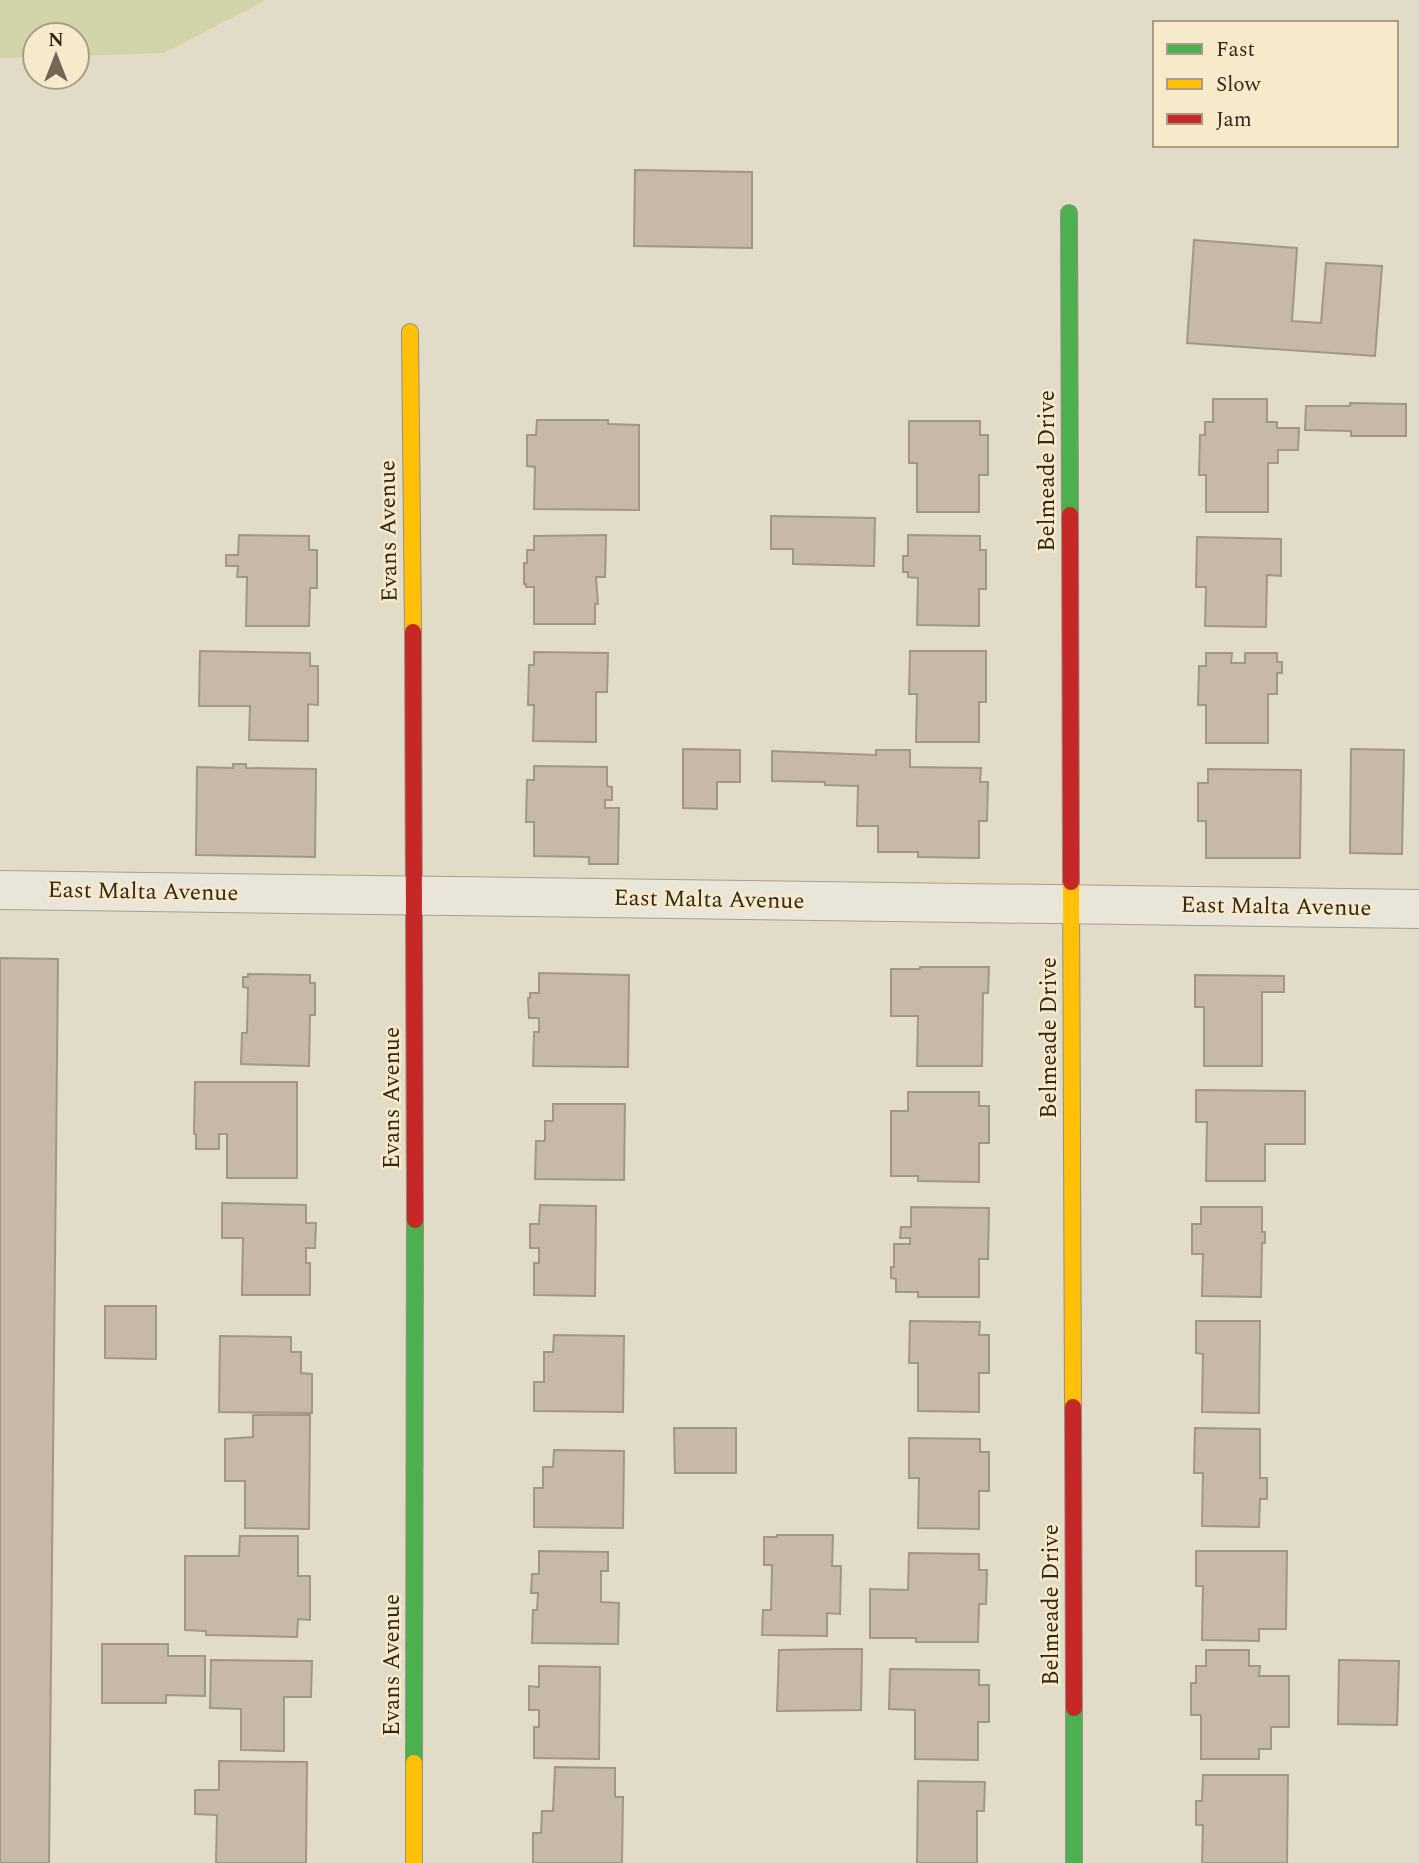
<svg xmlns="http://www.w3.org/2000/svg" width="1419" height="1863" font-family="Spectral,serif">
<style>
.green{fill:#d2d3a9}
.building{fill:#c6b9a8;stroke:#a29687;stroke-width:2}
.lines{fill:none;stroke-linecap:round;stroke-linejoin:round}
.street-casing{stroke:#a79f91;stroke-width:40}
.fast-casing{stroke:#968f81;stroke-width:18}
.slow-casing{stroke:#968f81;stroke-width:18}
.jam-casing{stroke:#968f81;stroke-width:18}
.street{stroke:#eae5d9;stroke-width:38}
.fast{stroke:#4caf50;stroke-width:16}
.slow{stroke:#ffc107;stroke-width:16}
.jam{stroke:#c62828;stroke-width:16}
.labels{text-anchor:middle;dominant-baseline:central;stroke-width:5;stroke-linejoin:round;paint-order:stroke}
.street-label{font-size:23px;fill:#34271a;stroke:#f6eacb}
</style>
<rect width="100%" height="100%" fill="#e2dbc7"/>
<path class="green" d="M 0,0 L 266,0 L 164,53 L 77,56 L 77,35 L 35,35 L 35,57 L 0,58 Z"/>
<g class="building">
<path d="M 635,170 L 752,172 L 752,248 L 634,246 Z"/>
<path d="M 1194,240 L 1297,248 L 1292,321 L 1321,323 L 1326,263 L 1382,266 L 1375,356 L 1187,343 Z"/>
<path d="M 1213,399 L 1267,399 L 1267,422 L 1277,422 L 1277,428 L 1299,428 L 1298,450 L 1278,450 L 1278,463 L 1268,463 L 1268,512 L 1206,512 L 1206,475 L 1199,475 L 1200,435 L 1205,435 L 1205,422 L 1213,422 Z"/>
<path d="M 1350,403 L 1406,404 L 1406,436 L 1351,436 L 1351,431 L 1305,430 L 1306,406 L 1350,406 Z"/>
<path d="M 537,420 L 608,420 L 608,424 L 639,425 L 639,510 L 534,509 L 535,467 L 527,466 L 527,435 L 536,435 Z"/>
<path d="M 909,421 L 980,421 L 980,435 L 988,435 L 988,475 L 979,475 L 979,512 L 917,512 L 917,463 L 909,463 Z"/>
<path d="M 771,516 L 875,518 L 874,566 L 793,564 L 793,549 L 771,549 Z"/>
<path d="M 239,535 L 309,536 L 309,550 L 317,550 L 317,588 L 310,588 L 309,626 L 246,626 L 247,577 L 237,577 L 238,566 L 226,566 L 226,555 L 238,555 Z"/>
<path d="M 606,535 L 605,577 L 596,577 L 598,604 L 595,604 L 595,624 L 534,624 L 534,587 L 526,587 L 526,584 L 524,584 L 524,563 L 527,563 L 527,550 L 534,550 L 534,536 Z"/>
<path d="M 908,535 L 980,536 L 980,550 L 986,550 L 986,589 L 979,589 L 979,626 L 917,625 L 918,578 L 908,577 L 908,572 L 903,572 L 903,556 L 908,556 Z"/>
<path d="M 1197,537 L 1281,539 L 1281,576 L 1267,575 L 1266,627 L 1205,626 L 1206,587 L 1196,587 Z"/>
<path d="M 200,651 L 310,653 L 310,666 L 318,666 L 318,705 L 308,704 L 308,741 L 249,740 L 250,706 L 199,706 Z"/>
<path d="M 910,651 L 986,651 L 986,702 L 979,702 L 979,742 L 916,742 L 917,694 L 909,694 Z"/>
<path d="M 534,652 L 608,653 L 607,692 L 596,692 L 596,742 L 533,741 L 534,705 L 528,705 L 529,665 L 534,665 Z"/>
<path d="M 1206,653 L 1232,653 L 1231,663 L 1245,663 L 1245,653 L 1277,653 L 1277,662 L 1282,662 L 1282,673 L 1277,673 L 1277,694 L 1268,694 L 1268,743 L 1206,743 L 1206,705 L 1198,705 L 1199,666 L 1206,666 Z"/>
<path d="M 683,749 L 740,750 L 740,782 L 717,782 L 717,809 L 683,808 Z"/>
<path d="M 1351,749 L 1404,750 L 1402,854 L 1350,853 Z"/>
<path d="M 876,750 L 910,750 L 910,767 L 981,768 L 980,782 L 988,782 L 987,821 L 979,821 L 979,858 L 918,857 L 918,852 L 878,852 L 878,826 L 857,826 L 858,786 L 825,785 L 825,782 L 772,781 L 772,751 L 876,755 Z"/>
<path d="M 233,764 L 246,764 L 246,768 L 316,769 L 315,857 L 196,855 L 197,767 L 233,768 Z"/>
<path d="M 534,766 L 607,767 L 607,786 L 612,787 L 612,800 L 605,800 L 605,808 L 619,808 L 618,864 L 589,864 L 589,857 L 534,856 L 534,822 L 526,822 L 527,780 L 534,780 Z"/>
<path d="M 1208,769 L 1301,770 L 1300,858 L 1206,858 L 1206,821 L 1198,821 L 1198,783 L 1208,783 Z"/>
<path d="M 0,958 L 58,959 L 49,1863 L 0,1863 Z"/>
<path d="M 920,967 L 989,967 L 988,993 L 983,993 L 982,1066 L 917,1066 L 918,1016 L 891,1016 L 891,969 L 920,969 Z"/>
<path d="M 539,973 L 629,975 L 628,1067 L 533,1066 L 534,1032 L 539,1032 L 539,1018 L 529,1018 L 528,998 L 530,998 L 530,993 L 539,993 Z"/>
<path d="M 248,974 L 310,975 L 310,983 L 315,983 L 315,1015 L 310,1015 L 309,1066 L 241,1064 L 242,1033 L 247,1033 L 248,988 L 243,987 L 243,977 L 248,977 Z"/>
<path d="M 1195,975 L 1284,976 L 1284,992 L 1262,992 L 1262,1066 L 1204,1066 L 1204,1007 L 1195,1007 Z"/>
<path d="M 195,1082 L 297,1082 L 297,1178 L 227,1178 L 227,1134 L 219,1134 L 219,1149 L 196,1149 L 196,1134 L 194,1134 Z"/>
<path d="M 1196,1090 L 1305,1091 L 1305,1144 L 1265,1144 L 1265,1181 L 1206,1181 L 1207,1122 L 1196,1122 Z"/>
<path d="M 908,1092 L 979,1092 L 979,1106 L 989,1106 L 989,1143 L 979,1143 L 979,1182 L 918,1181 L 918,1176 L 891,1176 L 891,1111 L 908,1111 Z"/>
<path d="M 553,1104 L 625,1104 L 624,1180 L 535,1179 L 536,1141 L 545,1141 L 545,1121 L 553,1121 Z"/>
<path d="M 222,1203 L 306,1205 L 306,1223 L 316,1223 L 315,1248 L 306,1248 L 306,1263 L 310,1263 L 310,1295 L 242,1295 L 243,1238 L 222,1238 Z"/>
<path d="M 540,1205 L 596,1206 L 595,1296 L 534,1295 L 534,1263 L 539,1263 L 539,1248 L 530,1248 L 530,1224 L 539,1224 Z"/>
<path d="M 911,1207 L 989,1208 L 988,1259 L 979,1259 L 979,1297 L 918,1297 L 918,1292 L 896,1292 L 896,1279 L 891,1278 L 891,1267 L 894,1267 L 894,1244 L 910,1244 L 910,1238 L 900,1238 L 901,1227 L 911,1227 Z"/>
<path d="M 1201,1207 L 1262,1207 L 1262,1232 L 1265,1232 L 1265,1243 L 1262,1243 L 1261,1297 L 1202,1296 L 1203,1254 L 1192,1254 L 1192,1224 L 1201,1224 Z"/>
<path d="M 105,1306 L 156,1306 L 156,1359 L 105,1358 Z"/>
<path d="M 910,1321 L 980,1322 L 979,1335 L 989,1335 L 989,1373 L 979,1373 L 979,1412 L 918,1411 L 918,1363 L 909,1363 Z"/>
<path d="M 1196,1321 L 1260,1321 L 1259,1413 L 1202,1412 L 1203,1354 L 1196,1353 Z"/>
<path d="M 554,1335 L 624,1336 L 623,1412 L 534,1411 L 534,1382 L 544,1382 L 544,1352 L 553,1352 Z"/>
<path d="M 220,1336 L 291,1337 L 291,1352 L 301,1352 L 301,1373 L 312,1374 L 312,1413 L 219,1412 Z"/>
<path d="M 253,1415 L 310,1415 L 309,1529 L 245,1528 L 245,1481 L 225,1481 L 225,1439 L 253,1437 Z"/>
<path d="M 674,1428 L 736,1428 L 736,1473 L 675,1473 Z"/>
<path d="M 1195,1428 L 1260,1429 L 1260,1478 L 1267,1478 L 1267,1499 L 1260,1499 L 1259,1527 L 1202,1526 L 1203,1473 L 1194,1473 Z"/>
<path d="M 909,1438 L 980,1439 L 980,1452 L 989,1452 L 989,1491 L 979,1491 L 979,1529 L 918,1528 L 919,1478 L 909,1478 Z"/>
<path d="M 554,1450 L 624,1451 L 623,1528 L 534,1527 L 534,1488 L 543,1488 L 543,1467 L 553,1467 Z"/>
<path d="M 777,1535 L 833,1535 L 832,1566 L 841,1566 L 840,1614 L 827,1613 L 827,1636 L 762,1635 L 763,1610 L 771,1610 L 772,1565 L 764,1565 L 764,1537 L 777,1537 Z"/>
<path d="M 240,1536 L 298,1536 L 298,1576 L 310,1576 L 310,1620 L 298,1619 L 297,1637 L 206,1635 L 206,1631 L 185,1630 L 185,1556 L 239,1556 Z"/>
<path d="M 539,1551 L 608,1552 L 608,1571 L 601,1571 L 601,1602 L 619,1603 L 618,1644 L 532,1643 L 533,1610 L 537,1610 L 538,1593 L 531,1593 L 532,1574 L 539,1574 Z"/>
<path d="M 1196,1551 L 1287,1551 L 1286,1629 L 1259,1629 L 1259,1641 L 1202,1640 L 1203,1586 L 1196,1586 Z"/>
<path d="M 909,1553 L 979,1554 L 979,1570 L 987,1570 L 986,1604 L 979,1604 L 978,1642 L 916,1642 L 916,1638 L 870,1638 L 870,1589 L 908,1590 Z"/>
<path d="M 102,1644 L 168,1644 L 168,1656 L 205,1656 L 205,1696 L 166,1695 L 166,1703 L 102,1703 Z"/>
<path d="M 832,1649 L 862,1649 L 861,1710 L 777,1711 L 779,1650 Z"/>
<path d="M 1206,1650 L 1249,1650 L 1249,1666 L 1260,1666 L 1259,1676 L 1289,1676 L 1289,1727 L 1271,1727 L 1271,1749 L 1259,1749 L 1259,1759 L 1201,1759 L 1201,1715 L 1191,1715 L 1191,1683 L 1196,1683 L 1196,1666 L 1206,1666 Z"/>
<path d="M 211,1660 L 312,1661 L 311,1697 L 284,1697 L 284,1751 L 241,1750 L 241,1709 L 210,1708 Z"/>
<path d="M 1339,1660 L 1399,1661 L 1397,1725 L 1338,1724 Z"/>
<path d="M 539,1666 L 600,1667 L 599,1759 L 534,1758 L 534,1727 L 539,1727 L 539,1710 L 529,1710 L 529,1686 L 539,1687 Z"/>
<path d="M 890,1669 L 979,1670 L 979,1685 L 989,1685 L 989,1722 L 978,1722 L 978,1760 L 915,1759 L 915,1710 L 889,1709 Z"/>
<path d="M 219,1761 L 307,1762 L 306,1863 L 216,1863 L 217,1815 L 195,1814 L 195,1790 L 219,1790 Z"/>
<path d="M 555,1767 L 615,1768 L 615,1797 L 623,1797 L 622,1863 L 533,1863 L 533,1833 L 541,1833 L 542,1811 L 553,1811 Z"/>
<path d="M 1203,1775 L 1288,1775 L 1287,1863 L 1202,1863 L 1203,1825 L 1196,1825 L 1196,1801 L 1202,1801 Z"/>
<path d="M 918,1781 L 985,1782 L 984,1811 L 977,1811 L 977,1863 L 917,1863 Z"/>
</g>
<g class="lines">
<g class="street-casing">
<path id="street" d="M 0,890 L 1419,909"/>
</g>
<g class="fast-casing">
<g id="fast">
<path d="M 1069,213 L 1070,515"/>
<path d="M 1074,1708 L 1074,1863"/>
<path d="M 414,1763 L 415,1220"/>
</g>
</g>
<g class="slow-casing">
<g id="slow">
<path d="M 410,332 L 413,632"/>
<path d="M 1071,882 L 1073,1407"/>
<path d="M 414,1863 L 414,1763"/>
</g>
</g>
<g class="jam-casing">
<g id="jam">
<path d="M 1070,515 L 1071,882"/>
<path d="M 413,632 L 415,1220"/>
<path d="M 1073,1407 L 1074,1708"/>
</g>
</g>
<use href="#street" class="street"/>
<use href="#fast" class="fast"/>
<use href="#slow" class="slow"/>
<use href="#jam" class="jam"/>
</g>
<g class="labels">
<g class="street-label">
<text transform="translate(1047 471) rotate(-90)">Belmeade Drive</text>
<text transform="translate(389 531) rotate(-91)">Evans Avenue</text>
<text transform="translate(143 892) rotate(1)">East Malta Avenue</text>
<text transform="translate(709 900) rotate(1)">East Malta Avenue</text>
<text transform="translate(1276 907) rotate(1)">East Malta Avenue</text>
<text transform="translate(1049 1038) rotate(-90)">Belmeade Drive</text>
<text transform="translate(392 1098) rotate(-90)">Evans Avenue</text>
<text transform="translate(1051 1605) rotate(-90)">Belmeade Drive</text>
<text transform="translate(392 1665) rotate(-90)">Evans Avenue</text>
</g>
</g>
<rect x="1153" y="21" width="245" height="126" fill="#f6eacb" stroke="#a89c84" stroke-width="2"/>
<rect x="1167" y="44" width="35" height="10" fill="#4caf50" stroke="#a89c84" stroke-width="2"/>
<text x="1216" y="56" font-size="21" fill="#34271a">Fast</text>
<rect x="1167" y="79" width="35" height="10" fill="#ffc107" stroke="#a89c84" stroke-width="2"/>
<text x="1216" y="91" font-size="21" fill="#34271a">Slow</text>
<rect x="1167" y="114" width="35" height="10" fill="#c62828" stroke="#a89c84" stroke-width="2"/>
<text x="1216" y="126" font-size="21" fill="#34271a">Jam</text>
<g transform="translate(56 56)"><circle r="33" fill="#f6eacb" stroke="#a89c84" stroke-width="2"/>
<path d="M0-5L12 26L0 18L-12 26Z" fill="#716657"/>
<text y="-10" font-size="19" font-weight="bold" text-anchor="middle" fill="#34271a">N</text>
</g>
</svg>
